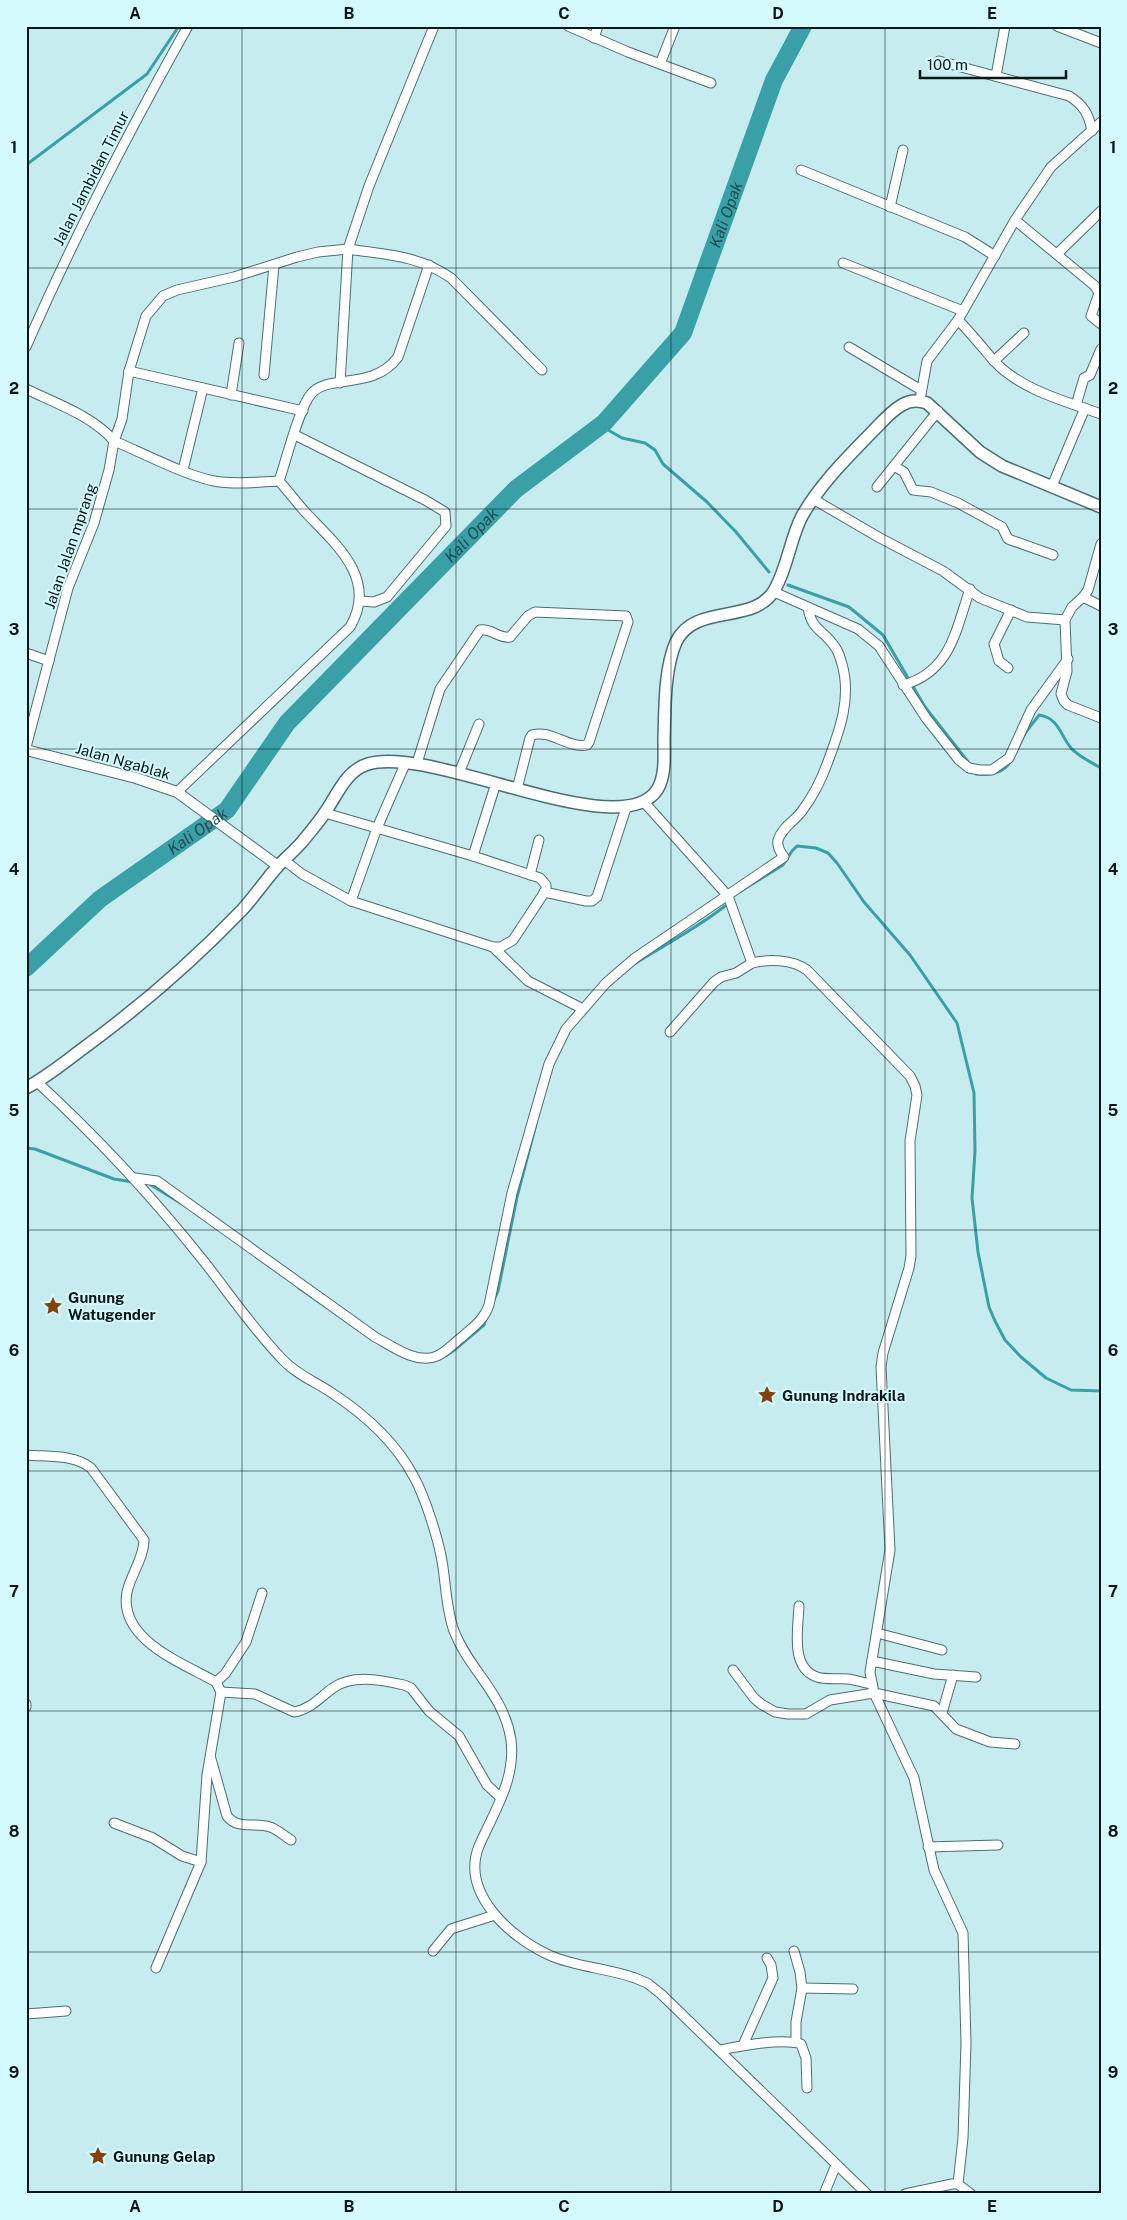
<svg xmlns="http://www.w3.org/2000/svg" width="1127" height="2220" font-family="'Public Sans',sans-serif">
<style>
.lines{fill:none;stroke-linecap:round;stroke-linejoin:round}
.stream{stroke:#39a0a8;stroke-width:3}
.river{stroke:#39a0a8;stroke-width:18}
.minor-casing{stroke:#4d6e71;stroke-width:11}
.tertiary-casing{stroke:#4d6e71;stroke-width:12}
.secondary-casing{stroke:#4d6e71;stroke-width:14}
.minor{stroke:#fff;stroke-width:9}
.tertiary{stroke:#fff;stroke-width:10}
.secondary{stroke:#fff;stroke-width:11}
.grid{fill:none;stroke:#091718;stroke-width:1;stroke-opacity:0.55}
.labels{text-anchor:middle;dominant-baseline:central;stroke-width:4;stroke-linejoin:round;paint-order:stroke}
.street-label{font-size:15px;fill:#091718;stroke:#d4fafd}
.poi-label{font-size:15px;font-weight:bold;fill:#091718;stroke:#d4fafd;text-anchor:start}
.water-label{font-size:16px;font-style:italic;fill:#204d51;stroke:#d4fafd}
.neatline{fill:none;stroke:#091718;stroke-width:2}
.grid-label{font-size:16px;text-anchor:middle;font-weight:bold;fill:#091718}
</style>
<rect width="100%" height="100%" fill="#c7ecef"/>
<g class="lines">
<g class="stream">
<path d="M 26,165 L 147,74 L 179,26"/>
<path d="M 601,426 L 622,438 L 645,443 L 655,450 L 663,464 L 707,502 L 736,532 L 769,572"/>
<path d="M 788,585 L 849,607 L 883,635 L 925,707 L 969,763"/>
<path d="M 976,774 C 1012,778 1012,756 1026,732 C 1030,726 1035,721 1039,715 C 1059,718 1060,735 1071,748 C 1079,757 1091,762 1101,768"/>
<path d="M 739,892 L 783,865 L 792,851 L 797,846 L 816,848 L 828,853 L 837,863 L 864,902 L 910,955 L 957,1023 L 974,1093 L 975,1151 L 972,1198 L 978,1252 L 989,1307 L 995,1321 L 1005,1340 L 1021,1357 L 1046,1378 L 1071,1390 L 1101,1391"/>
<path d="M 631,966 C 662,946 696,929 725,906"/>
<path d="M 26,1148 L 35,1149 L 114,1179 L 133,1182"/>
<path d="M 151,1185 L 187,1207"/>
<path d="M 299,1288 L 325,1306"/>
<path d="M 493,1302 L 498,1291 L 517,1197 L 536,1124"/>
<path d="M 447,1355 L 453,1351 L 484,1325 L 486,1319"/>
</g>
<path class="river" id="s1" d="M 26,968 L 100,899 L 227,810 L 287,723 L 516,489 L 604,423 L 683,333 L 774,80 L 803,26"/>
<g class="minor-casing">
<g id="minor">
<path d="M 568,26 L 628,52 L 711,83"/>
<path d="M 1057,26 L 1101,43"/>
<path d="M 594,38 L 598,26"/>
<path d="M 939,61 L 1069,96 C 1084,105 1089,115 1092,131"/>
<path d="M 660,64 L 675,26"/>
<path d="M 996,76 L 1005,26"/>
<path d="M 801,170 L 965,237 L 995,256"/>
<path d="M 890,207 L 903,150"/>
<path d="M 1015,220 L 1095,286 L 1099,293 L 1091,316 L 1101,324"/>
<path d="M 1057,254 L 1101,211"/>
<path d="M 843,263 L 963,311"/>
<path d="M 958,320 C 971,333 982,347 994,361 C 1021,390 1065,401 1101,414"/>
<path d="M 26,347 C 74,237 129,131 188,26"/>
<path d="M 849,347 L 921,390"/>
<path d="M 994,361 L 1024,333"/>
<path d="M 129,371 L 303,411"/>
<path d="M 264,375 L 274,265"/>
<path d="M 340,383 L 348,249 C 387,255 418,255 451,278 L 542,370"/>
<path d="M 26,389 C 55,403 93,416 114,441 C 143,453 184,475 214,481 C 235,485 258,482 279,481 C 289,492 297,503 307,514 C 337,545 378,580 350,627 L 177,792"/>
<path d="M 231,395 L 239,343"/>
<path d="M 920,400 L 927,361 L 958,320 L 1015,220 L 1051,167 L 1101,122"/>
<path d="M 1076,405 L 1084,378 L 1090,375 L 1101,349"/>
<path d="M 295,435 L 425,500 L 445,512 L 446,526 L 387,597 L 374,602 L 360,601"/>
<path d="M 894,466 L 904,472 L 913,490 L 931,492 L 958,503 L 1002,527 L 1008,539 L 1053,555"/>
<path d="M 183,470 L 203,388"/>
<path d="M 279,481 C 286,461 299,408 311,394 C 329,373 373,391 398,357 L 429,265"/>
<path d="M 1052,486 L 1085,408"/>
<path d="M 877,487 L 938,411"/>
<path d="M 813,499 L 880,538 L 943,571 L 980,598 L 1027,617 L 1065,620"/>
<path d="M 1101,544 L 1088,590 L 1083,597 L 1072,607 L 1065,620 L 1067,671 L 1061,694 L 1064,701 L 1068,705 L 1101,718"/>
<path d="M 774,592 L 858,629 L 879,646 L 926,718 L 959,760 L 969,768 L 980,770 L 992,770 L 1009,758 L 1031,710 L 1068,659"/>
<path d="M 1083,597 L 1101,606"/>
<path d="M 26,653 L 49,661"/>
<path d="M 1008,668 L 999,661 L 994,644 L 1011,610"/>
<path d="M 903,685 C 951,672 956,629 970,589"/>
<path d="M 26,747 L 68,588 L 94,523 L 109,470 L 114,441 L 122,419 L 129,371 L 146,316 L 163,296 L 177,290 L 234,277 L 297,257 L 318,252 L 348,249 L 369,186 L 434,26"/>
<path d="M 417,763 L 440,689 L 480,630 C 491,628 499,639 510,637 L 528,616 L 535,612 L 626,616 L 628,622 L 589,742 L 587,745 C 569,749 550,729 532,735 L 530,738 L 517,789"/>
<path d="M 459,773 L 479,724"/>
<path d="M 643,801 L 728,896 L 752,963 C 769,959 792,959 807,970 L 910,1076 L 915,1086 L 917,1095 L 910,1141 L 911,1256 L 909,1268 L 883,1353 L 881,1367 L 890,1550 L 870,1672 L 874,1693 L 914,1778 L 934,1870 L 963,1933 L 966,2043 L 963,2138 L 958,2184"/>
<path d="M 473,856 L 496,783"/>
<path d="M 284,860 L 302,874 L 351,901 L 493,947 L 501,947 L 513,940 L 546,890 L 546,885 L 540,878 L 473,856 L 325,813"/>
<path d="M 530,875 L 539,840"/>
<path d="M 544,892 L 586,901 L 592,901 L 597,897 L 627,805"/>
<path d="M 351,901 L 377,828 L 406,762"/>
<path d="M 493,947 L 528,981 L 583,1009"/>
<path d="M 670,1032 L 714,982 L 721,977 L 736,973 L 752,963"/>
<path d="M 37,1082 C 97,1137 151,1195 202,1259 C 229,1293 253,1329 283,1360 C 297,1375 316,1382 332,1393 C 364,1414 396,1443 414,1477 C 425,1497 438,1538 442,1561 C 446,1584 446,1609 454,1631 C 469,1670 504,1694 511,1740 C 516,1779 494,1812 479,1846 C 460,1893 511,1938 549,1955 C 575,1967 607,1968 635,1978 L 647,1983 L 661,1994 L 867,2194"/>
<path d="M 135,1178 L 157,1181 L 375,1337 C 392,1346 417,1365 437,1356 C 446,1352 454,1343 462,1337 C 473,1327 484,1320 489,1305 L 512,1193 L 549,1064 L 566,1029 L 606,983 L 635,958 L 784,857 C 780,852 777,846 778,840 C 782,827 795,821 802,811 C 813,796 821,781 827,764 C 839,732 852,699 842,664 C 840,658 839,652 835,647 C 823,629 812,631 808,608"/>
<path d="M 26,1455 C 47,1457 74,1454 91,1468 L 144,1540 C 144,1558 131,1574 127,1592 C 118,1640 183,1663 216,1682 L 221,1692 L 207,1775 L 201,1862 L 156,1968"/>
<path d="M 799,1606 C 798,1629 790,1668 817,1677 C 826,1680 838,1678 848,1679 C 856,1680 864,1683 872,1684"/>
<path d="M 877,1633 L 942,1650"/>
<path d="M 872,1661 L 934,1674 L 976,1677"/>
<path d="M 733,1670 L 754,1698 L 761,1704 L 775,1712 L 788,1714 L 806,1714 L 830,1700 L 874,1693 L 934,1706 L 956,1729 L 990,1742 L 1015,1744"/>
<path d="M 216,1682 L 225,1674 L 246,1642 L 262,1593"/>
<path d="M 221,1692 L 255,1694 L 294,1712 C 311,1709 319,1698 333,1688 C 352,1674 382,1680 404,1685 L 411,1688 L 429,1711 L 459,1736 L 487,1785 L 501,1798"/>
<path d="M 26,1704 L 26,1707"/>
<path d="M 942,1713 L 953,1675"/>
<path d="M 211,1759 L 227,1816 C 238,1830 254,1822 270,1827 C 277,1829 284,1836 291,1840"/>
<path d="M 114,1823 L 153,1838 L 182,1856 L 201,1862"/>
<path d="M 928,1847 L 998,1845"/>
<path d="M 433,1951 L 451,1929 L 495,1915"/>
<path d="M 794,1951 L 800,1972 L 802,1988 L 796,2022 L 796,2042"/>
<path d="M 802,1988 L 853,1989"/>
<path d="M 26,2014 L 66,2011"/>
<path d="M 743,2045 L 773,1978 L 771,1965 L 767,1958"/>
<path d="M 720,2050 C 741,2046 781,2038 801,2044 L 806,2058 L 807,2088"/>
<path d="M 824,2194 L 836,2165"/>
<path d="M 905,2194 L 952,2184 L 958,2184 L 971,2194"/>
</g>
</g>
<g class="tertiary-casing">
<path id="tertiary" d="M 26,750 L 136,778 L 177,792 L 278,866"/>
</g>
<g class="secondary-casing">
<path id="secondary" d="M 26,1088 C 47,1077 66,1061 85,1047 C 141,1006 194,960 242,910 C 255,896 266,879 279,865 C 287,857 295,850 302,842 C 310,832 319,822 326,811 C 338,793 347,770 368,764 C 431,744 620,846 657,790 C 666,776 664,755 664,739 C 665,710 664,669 676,642 C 695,602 755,626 775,589 C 788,566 790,539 802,516 C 820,484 848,457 873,431 C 882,422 891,411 902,405 C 910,400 918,400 927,403 L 980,452 L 1002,466 L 1101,507"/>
</g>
<use href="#minor" class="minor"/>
<use href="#tertiary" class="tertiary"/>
<use href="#secondary" class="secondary"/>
</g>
<path class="grid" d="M 242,26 L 242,2194M 456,26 L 456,2194M 671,26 L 671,2194M 885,26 L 885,2194M 26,268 L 1101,268M 26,509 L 1101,509M 26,749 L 1101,749M 26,990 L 1101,990M 26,1230 L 1101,1230M 26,1471 L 1101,1471M 26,1711 L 1101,1711M 26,1952 L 1101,1952"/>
<defs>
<g id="sight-bare" transform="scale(1.5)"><path d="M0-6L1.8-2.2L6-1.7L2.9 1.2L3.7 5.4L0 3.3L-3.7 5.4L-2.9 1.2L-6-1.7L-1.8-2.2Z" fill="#83410d" stroke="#d4fafd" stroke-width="2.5" paint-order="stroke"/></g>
</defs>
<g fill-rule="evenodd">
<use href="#sight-bare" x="53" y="1306"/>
<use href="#sight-bare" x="767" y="1395"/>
<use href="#sight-bare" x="98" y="2156"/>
</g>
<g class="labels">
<g class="street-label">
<text transform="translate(91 178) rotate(-63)">Jalan Jambidan Timur</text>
<text transform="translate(70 546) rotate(-71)">Jalan Jalan mprang</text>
<text transform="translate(123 761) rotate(16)">Jalan Ngablak</text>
</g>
<g class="poi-label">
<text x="68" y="1297">Gunung<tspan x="68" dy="17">Watugender</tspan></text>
<text x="782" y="1395">Gunung Indrakila</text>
<text x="113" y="2156">Gunung Gelap</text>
</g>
<g class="water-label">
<text stroke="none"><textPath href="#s1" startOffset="1045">Kali Opak</textPath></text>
<text stroke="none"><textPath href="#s1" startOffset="625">Kali Opak</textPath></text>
<text stroke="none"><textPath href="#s1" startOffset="220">Kali Opak</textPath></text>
</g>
</g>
<rect width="1127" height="2220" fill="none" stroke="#d4fafd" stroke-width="55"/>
<path d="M920 70v8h146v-8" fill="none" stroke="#091718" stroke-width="2.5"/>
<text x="927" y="70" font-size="15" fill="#091718" stroke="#d4fafd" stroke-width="4" paint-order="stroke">100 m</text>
<rect x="28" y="28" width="1072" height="2164" class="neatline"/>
<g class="grid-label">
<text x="135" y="19">A</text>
<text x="349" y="19">B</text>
<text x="564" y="19">C</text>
<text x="778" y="19">D</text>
<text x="992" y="19">E</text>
<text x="14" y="153">1</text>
<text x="1113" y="153">1</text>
<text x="14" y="394">2</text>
<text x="1113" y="394">2</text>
<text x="14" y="635">3</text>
<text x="1113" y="635">3</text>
<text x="14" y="875">4</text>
<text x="1113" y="875">4</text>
<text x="14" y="1116">5</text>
<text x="1113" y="1116">5</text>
<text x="14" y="1356">6</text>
<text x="1113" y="1356">6</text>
<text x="14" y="1597">7</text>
<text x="1113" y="1597">7</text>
<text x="14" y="1837">8</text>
<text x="1113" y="1837">8</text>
<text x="14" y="2078">9</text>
<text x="1113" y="2078">9</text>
<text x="135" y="2212">A</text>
<text x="349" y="2212">B</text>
<text x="564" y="2212">C</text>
<text x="778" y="2212">D</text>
<text x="992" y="2212">E</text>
</g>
</svg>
